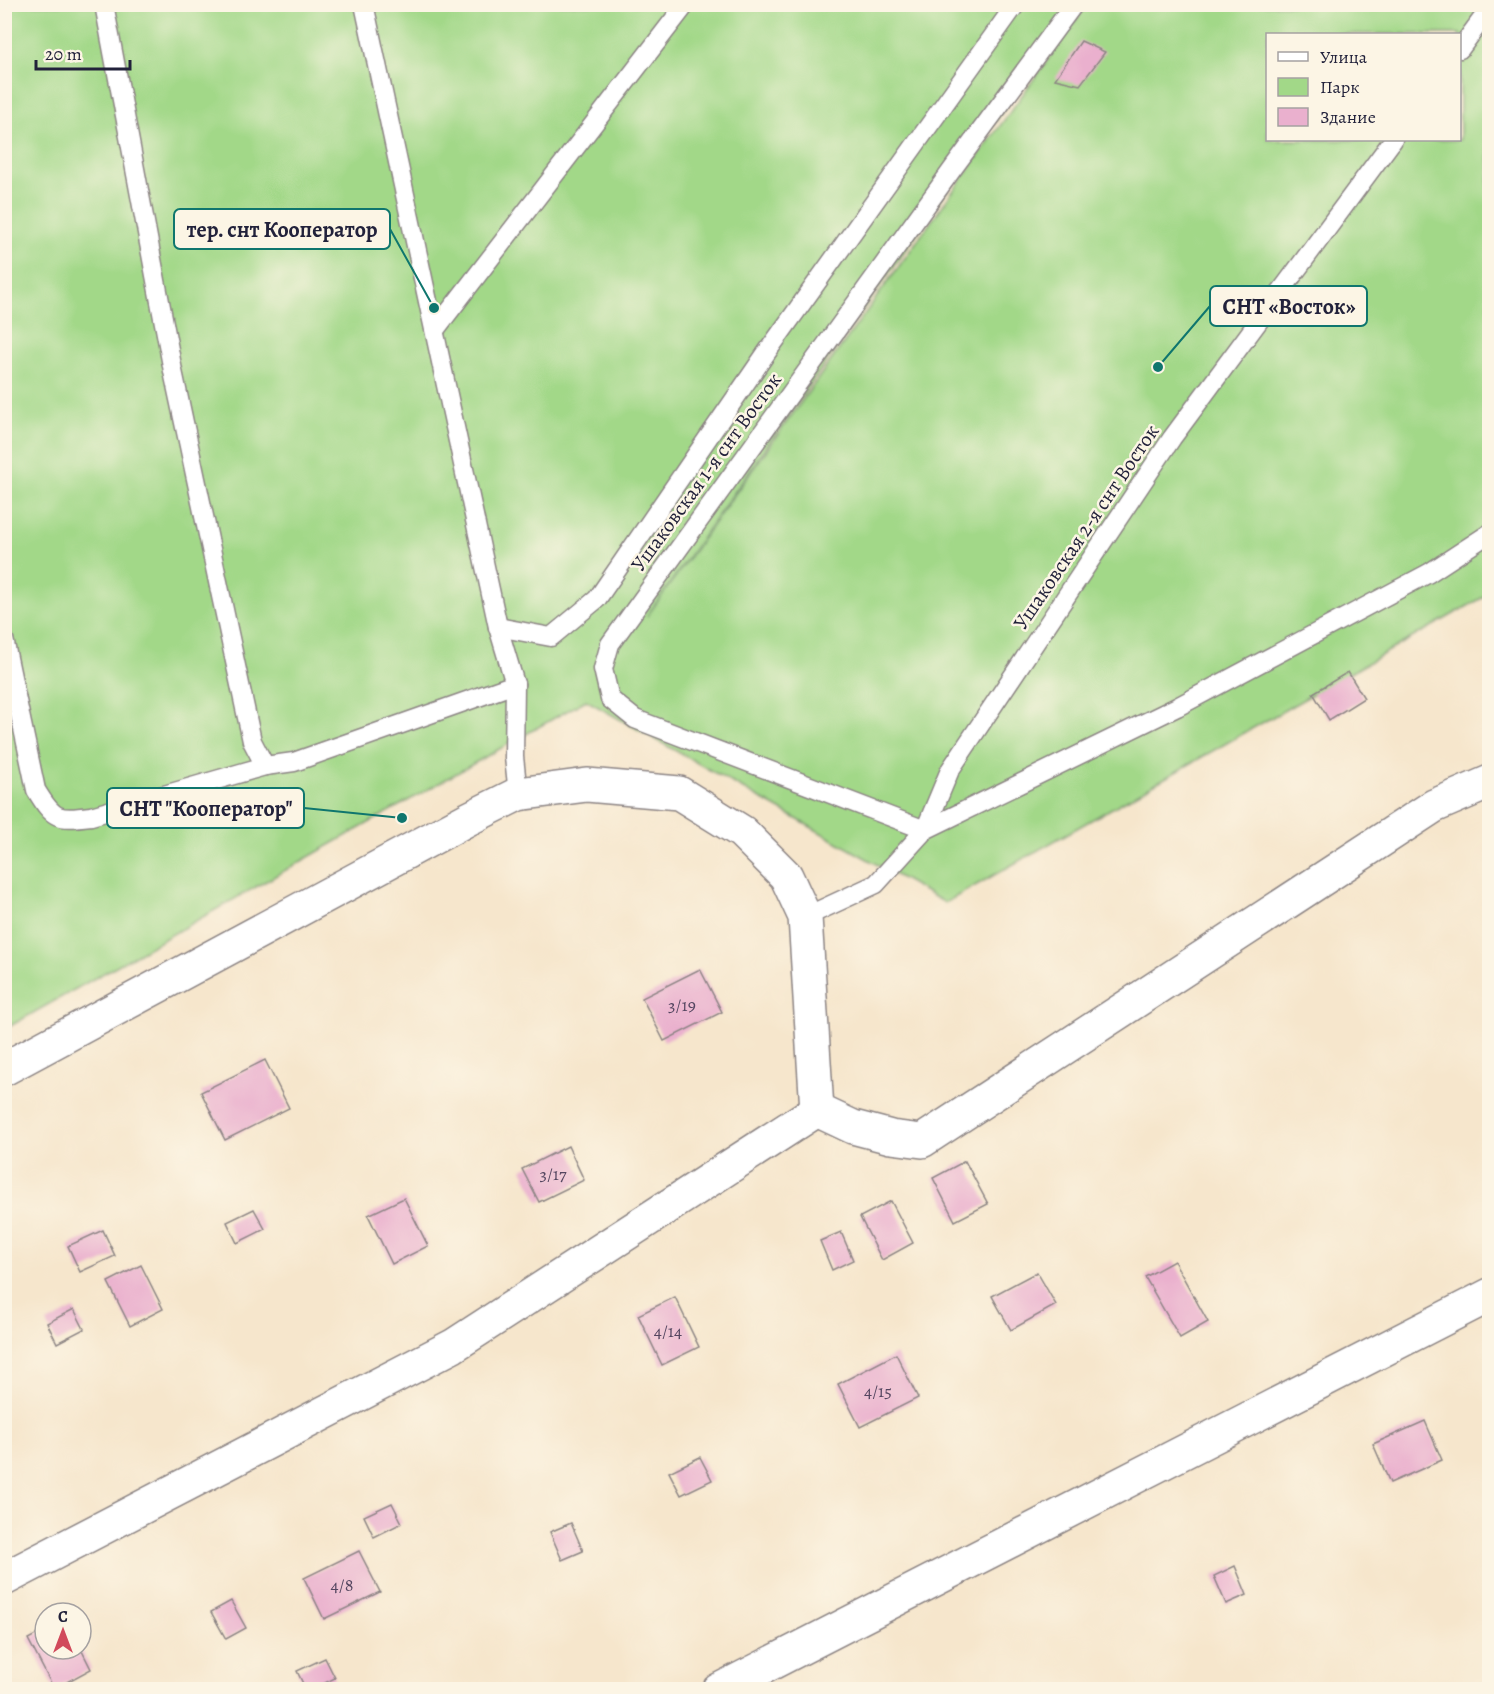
<svg xmlns="http://www.w3.org/2000/svg" width="1494" height="1694" font-family="Alegreya,serif">
<style>
.green{fill:#a2d888;stroke:#627d62;stroke-width:1.5;fill-rule:evenodd}
.building{fill:#eab0ce}
.lines{fill:none;stroke-linecap:round;stroke-linejoin:round}
.service-casing{stroke:#8c8484;stroke-width:21}
.minor-casing{stroke:#8c8484;stroke-width:36}
.service{stroke:#fff;stroke-width:18}
.minor{stroke:#fff;stroke-width:33}
.labels{text-anchor:middle;dominant-baseline:central;stroke-width:5;stroke-linejoin:round;paint-order:stroke}
.number-label{font-size:18px;fill:#544660}
.street-label{font-size:21px;fill:#22223b;stroke:#fcf5e5}
.leader{fill:none;stroke:#0f766e;stroke-width:2}
.callout-dot{fill:#0f766e;stroke:#fcf5e5;stroke-width:2}
.callout{fill:#fcf5e5;stroke:#0f766e;stroke-width:2}
.callout-label{font-size:22px;text-anchor:middle;font-weight:bold;fill:#22223b}
</style>
<rect width="100%" height="100%" fill="#fcf5e5"/>
<filter id="ink" filterUnits="userSpaceOnUse"><feTurbulence type="fractalNoise" baseFrequency=".0167" numOctaves="2"/><feDisplacementMap in="SourceGraphic" scale="12" xChannelSelector="R" yChannelSelector="G"/><feConvolveMatrix kernelMatrix="1 2 1 2 8 2 1 2 1" color-interpolation-filters="sRGB"/></filter>
<filter id="wash" filterUnits="userSpaceOnUse"><feTurbulence type="fractalNoise" baseFrequency=".008" numOctaves="4" result="noise"/><feDisplacementMap in="SourceGraphic" scale="24" xChannelSelector="R" yChannelSelector="G"/><feGaussianBlur stdDeviation="1.35" result="paint"/><feColorMatrix in="noise" values="0 0 0 0 0 0 0 0 0 0 0 0 0 0 0 0 0 1.4 0 .05"/><feComposite in="paint" operator="in"/></filter>
<g filter="url(#wash)">
<rect width="100%" height="100%" fill="#f6e6cc"/>
<path class="green" d="M 5,5 L 1078,5 L 647,616 L 1087,5 L 1489,5 L 1489,594 L 945,903 L 586,700 L 5,1029 ZM 1268,34 L 1460,34 L 1460,140 L 1268,140 Z"/>
<g id="blocks">
<g class="building">
<path d="M 1081,41 L 1105,52 L 1080,85 L 1055,79 Z"/>
<path d="M 1348,672 L 1364,698 L 1329,720 L 1313,693 Z"/>
<path d="M 700,969 L 722,1012 L 664,1041 L 642,998 Z"/>
<path d="M 265,1060 L 289,1108 L 225,1140 L 201,1092 Z"/>
<path d="M 568,1146 L 584,1180 L 539,1202 L 522,1169 Z"/>
<path d="M 965,1161 L 988,1204 L 955,1221 L 933,1178 Z"/>
<path d="M 404,1198 L 428,1246 L 392,1264 L 368,1215 Z"/>
<path d="M 891,1201 L 913,1243 L 882,1260 L 860,1217 Z"/>
<path d="M 254,1209 L 265,1229 L 237,1243 L 227,1222 Z"/>
<path d="M 103,1230 L 115,1256 L 80,1272 L 68,1246 Z"/>
<path d="M 841,1232 L 853,1260 L 832,1270 L 820,1241 Z"/>
<path d="M 1174,1261 L 1208,1322 L 1180,1338 L 1145,1277 Z"/>
<path d="M 141,1265 L 163,1309 L 130,1326 L 108,1282 Z"/>
<path d="M 1037,1272 L 1056,1305 L 1011,1330 L 992,1296 Z"/>
<path d="M 675,1297 L 699,1347 L 662,1365 L 638,1315 Z"/>
<path d="M 74,1309 L 84,1329 L 57,1343 L 47,1323 Z"/>
<path d="M 896,1354 L 918,1398 L 860,1427 L 838,1384 Z"/>
<path d="M 1425,1421 L 1442,1460 L 1390,1483 L 1373,1444 Z"/>
<path d="M 700,1457 L 712,1480 L 681,1495 L 669,1472 Z"/>
<path d="M 392,1503 L 402,1523 L 374,1537 L 364,1516 Z"/>
<path d="M 571,1523 L 583,1551 L 562,1560 L 550,1532 Z"/>
<path d="M 359,1551 L 380,1592 L 324,1619 L 304,1578 Z"/>
<path d="M 1235,1566 L 1247,1595 L 1226,1604 L 1214,1576 Z"/>
<path d="M 231,1601 L 246,1628 L 226,1639 L 211,1612 Z"/>
<path d="M 45,1630 L 45,1649 L 81,1649 L 91,1669 L 54,1689 L 28,1639 Z"/>
<path d="M 325,1658 L 335,1678 L 311,1690 L 306,1690 L 297,1671 Z"/>
</g>
</g>
</g>
<g filter="url(#ink)">
<use href="#blocks" fill-opacity="0" stroke="#8c8484" stroke-width="1.5"/>
<g class="lines">
<g class="service-casing">
<g id="service">
<path d="M 104,4 L 173,371 L 252,741 L 265,766 L 294,762 L 515,684"/>
<path d="M 364,4 L 498,627 L 515,684 L 514,757 L 518,794"/>
<path d="M 1074,4 L 954,167 L 610,644 L 603,669 L 610,699 L 635,719 L 925,830 L 1177,707 L 1429,573 L 1490,533"/>
<path d="M 1460,49 L 1490,8"/>
<path d="M 435,330 L 686,4"/>
<path d="M 498,627 L 551,637 L 597,599 L 767,352 L 1016,4"/>
<path d="M 4,639 L 36,790 C 54,820 57,820 91,816 L 265,766"/>
<path d="M 805,917 L 876,884 L 925,830 L 950,770 L 1172,438 L 1393,140"/>
</g>
</g>
<g class="minor-casing">
<g id="minor">
<path d="M 4,1069 L 468,819 L 518,794 L 587,785 L 679,793 L 742,832 L 786,876 L 805,917 L 817,1110 L 853,1127 L 891,1137 L 922,1141 L 1434,806 L 1490,782"/>
<path d="M 4,1579 L 453,1346 L 817,1110"/>
<path d="M 719,1690 L 1490,1295"/>
</g>
</g>
<use href="#service" class="service"/>
<use href="#minor" class="minor"/>
</g>
</g>
<g class="labels">
<g class="number-label">
<text x="682" y="1005">3/19</text>
<text x="553" y="1174">3/17</text>
<text x="668" y="1331">4/14</text>
<text x="878" y="1391">4/15</text>
<text x="342" y="1585">4/8</text>
</g>
<g class="street-label">
<text transform="translate(706 472) rotate(-54)">Ушаковская 1-я снт Восток</text>
<text transform="translate(1086 527) rotate(-56)">Ушаковская 2-я снт Восток</text>
</g>
</g>
<path class="leader" d="M434 308L390 229M1158 367L1210 306M402 818L304 808"/>
<g class="callout-dot">
<circle cx="434" cy="308" r="6"/>
<circle cx="1158" cy="367" r="6"/>
<circle cx="402" cy="818" r="6"/>
</g>
<g class="callout">
<rect x="174" y="209" width="216" height="40" rx="6"/>
<rect x="1210" y="286" width="157" height="40" rx="6"/>
<rect x="107" y="788" width="197" height="40" rx="6"/>
</g>
<g class="callout-label">
<text x="282" y="237">тер. снт Кооператор</text>
<text x="1289" y="314">СНТ «Восток»</text>
<text x="206" y="816">СНТ "Кооператор"</text>
</g>
<rect width="1494" height="1694" fill="none" stroke="#fcf5e5" stroke-width="24"/>
<rect x="1266" y="33" width="195" height="108" fill="#fcf5e5" stroke="#a5a1a1" stroke-width="1.5"/>
<rect x="1278" y="52" width="30" height="9" fill="#ffffff" stroke="#a5a1a1" stroke-width="1.5"/>
<text x="1320" y="63" font-size="18" fill="#22223b">Улица</text>
<rect x="1278" y="78" width="30" height="18" fill="#a2d888" stroke="#a5a1a1" stroke-width="1.5"/>
<text x="1320" y="93" font-size="18" fill="#22223b">Парк</text>
<rect x="1278" y="108" width="30" height="18" fill="#eab0ce" stroke="#a5a1a1" stroke-width="1.5"/>
<text x="1320" y="123" font-size="18" fill="#22223b">Здание</text>
<g transform="translate(63 1631)"><circle r="28" fill="#fcf5e5" stroke="#a5a1a1" stroke-width="1.5"/>
<path d="M0-4.5L10 22L0 15L-10 22Z" fill="#d1495b"/>
<text y="-9" font-size="16" font-weight="bold" text-anchor="middle" fill="#22223b">С</text>
</g>
<path d="M36 60v9h94v-9" fill="none" stroke="#22223b" stroke-width="3"/>
<text x="45" y="60" font-size="18" fill="#22223b" stroke="#fcf5e5" stroke-width="4.5" paint-order="stroke">20 m</text>
</svg>
